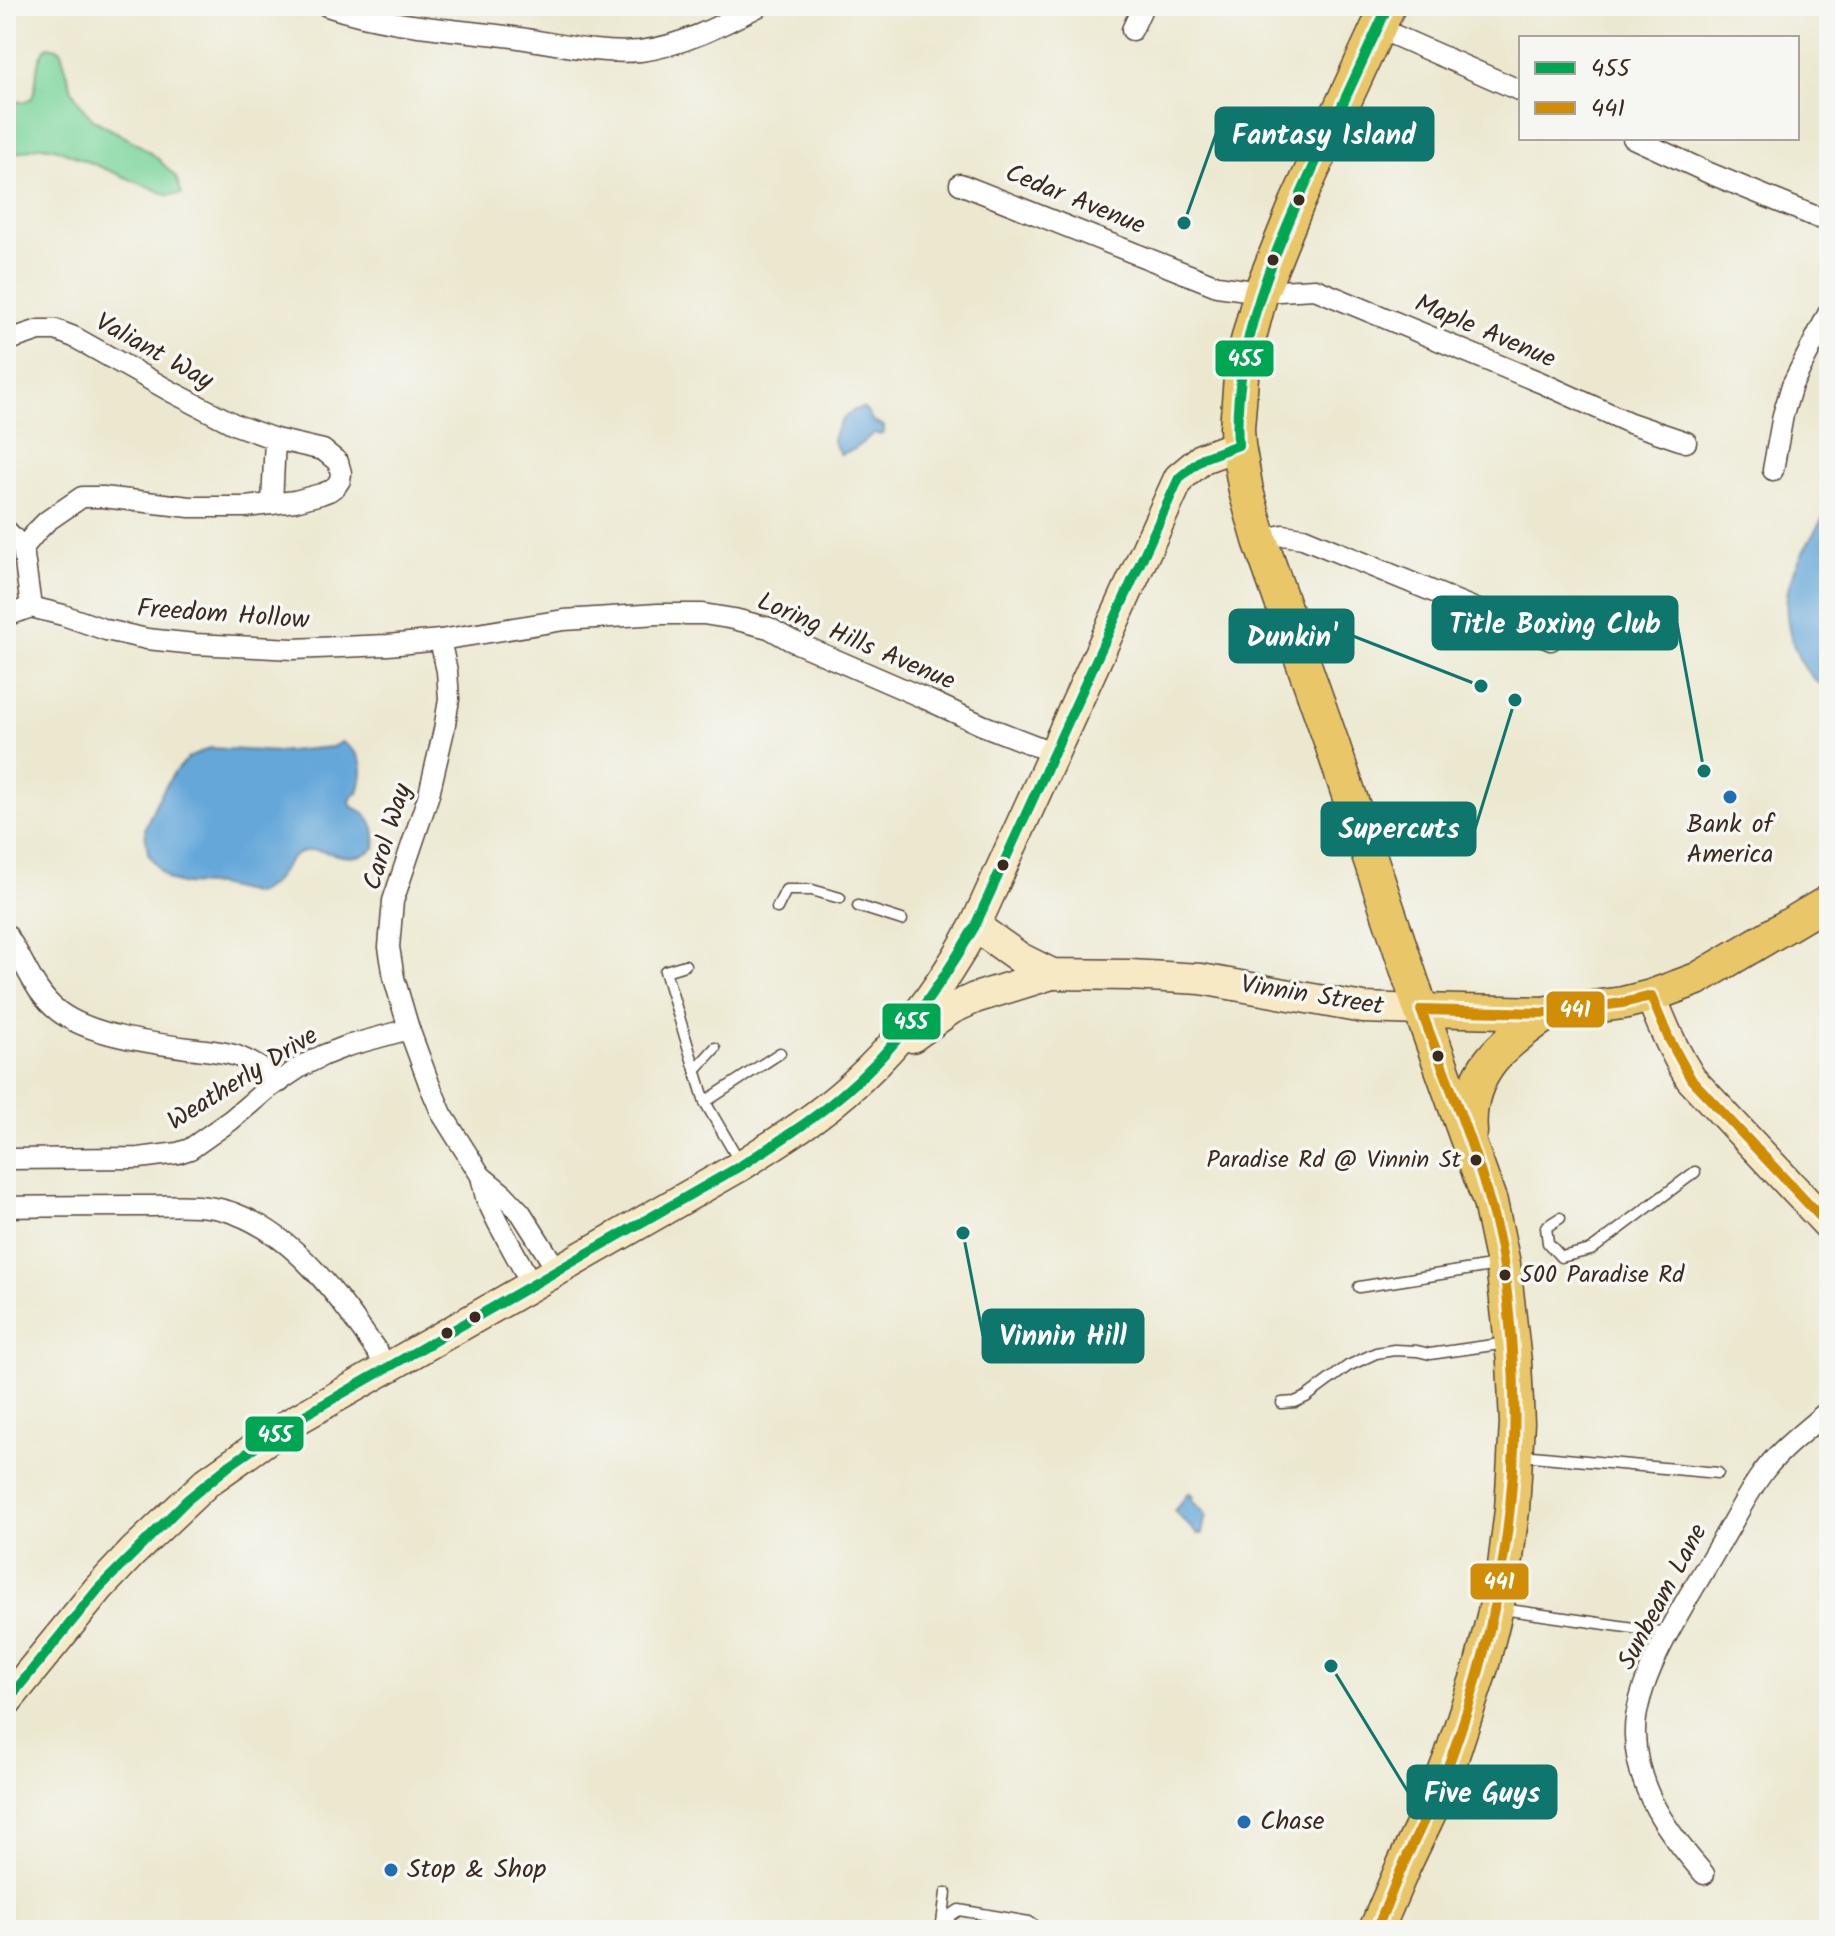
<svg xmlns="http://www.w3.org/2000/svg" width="1835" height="1936" font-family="Kalam,sans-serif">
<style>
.green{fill:#7bd69c;stroke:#5b805d;stroke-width:2}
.water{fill:#65a7d9;stroke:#50687c;stroke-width:2}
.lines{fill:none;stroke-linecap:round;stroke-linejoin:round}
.service-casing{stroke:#564639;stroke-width:13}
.minor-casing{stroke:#564639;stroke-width:23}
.secondary-casing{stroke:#564639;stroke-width:33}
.primary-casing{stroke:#564639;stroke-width:35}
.trunk-casing{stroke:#564639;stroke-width:37}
.service{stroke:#fff;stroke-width:10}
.minor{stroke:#fff;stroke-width:20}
.secondary{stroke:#f6e9c3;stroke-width:30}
.primary{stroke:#e9c769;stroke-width:32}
.trunk{stroke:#e9c769;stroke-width:34}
.bus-1-casing{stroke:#f6f6f2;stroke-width:16}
.bus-2-casing{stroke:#f6f6f2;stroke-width:16}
.bus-1{stroke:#00a651;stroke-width:10}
.bus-2{stroke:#d18d06;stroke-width:10}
.bus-dot{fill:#3b2a1e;stroke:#f6f6f2;stroke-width:3}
.poi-dot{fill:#1f6fb2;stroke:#f6f6f2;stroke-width:3}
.labels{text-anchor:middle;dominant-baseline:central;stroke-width:7;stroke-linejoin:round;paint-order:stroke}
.bus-label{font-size:24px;fill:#3b2a1e;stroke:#f6f6f2;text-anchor:end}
.street-label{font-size:26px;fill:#3b2a1e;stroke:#f6f6f2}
.poi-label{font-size:26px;fill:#3b2a1e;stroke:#f6f6f2;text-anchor:start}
.leader{fill:none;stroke:#0f766e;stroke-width:3}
.callout-dot{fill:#0f766e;stroke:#f6f6f2;stroke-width:3}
.callout{fill:#0f766e;stroke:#0f766e;stroke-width:3}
.callout-label{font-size:28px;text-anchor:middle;font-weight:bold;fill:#fff}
.line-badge{stroke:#f6f6f2;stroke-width:3}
.badge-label{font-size:22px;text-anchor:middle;font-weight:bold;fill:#fff}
</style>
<rect width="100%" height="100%" fill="#f6f6f2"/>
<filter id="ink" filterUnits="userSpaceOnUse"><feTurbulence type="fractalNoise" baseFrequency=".0125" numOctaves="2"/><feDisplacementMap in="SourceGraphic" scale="16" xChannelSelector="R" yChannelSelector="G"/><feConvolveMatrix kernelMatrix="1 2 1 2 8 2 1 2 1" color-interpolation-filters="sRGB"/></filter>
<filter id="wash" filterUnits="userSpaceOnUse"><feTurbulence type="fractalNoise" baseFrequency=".006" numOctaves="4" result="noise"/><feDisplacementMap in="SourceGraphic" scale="32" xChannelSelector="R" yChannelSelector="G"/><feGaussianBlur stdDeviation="1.8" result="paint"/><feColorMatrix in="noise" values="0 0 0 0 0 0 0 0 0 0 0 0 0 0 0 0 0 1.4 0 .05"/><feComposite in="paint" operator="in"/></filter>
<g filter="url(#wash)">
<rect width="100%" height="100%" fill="#ece8d0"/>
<path class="green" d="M 48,46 L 57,48 L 61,52 L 72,90 L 84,110 L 94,120 L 138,144 L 156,157 L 176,177 L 182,194 L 168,195 L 55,148 L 41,146 L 6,156 L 6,101 L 24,102 L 32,98 C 40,80 32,60 48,46 Z"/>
<g class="water">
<path d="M 863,408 L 868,413 L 873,422 L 884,426 L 884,433 L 880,435 L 874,433 L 853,450 L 840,454 L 833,441 C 836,426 846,410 863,408 Z"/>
<path d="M 1829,508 L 1829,688 C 1796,677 1780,617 1789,586 C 1795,562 1816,530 1829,508 Z"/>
<path d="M 342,742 C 365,756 365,768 358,793 L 352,796 L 350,802 L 352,807 C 371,813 377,828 375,848 C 345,870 326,843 302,852 C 285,859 283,873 272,884 C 268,888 261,891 256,894 L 217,885 L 181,884 L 171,881 L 162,873 L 148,853 L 146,840 L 145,828 L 156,803 L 173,774 L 188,758 L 210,748 L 277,752 L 332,747 Z"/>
<path d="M 1189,1493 L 1193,1497 L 1191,1500 L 1206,1514 L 1202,1534 L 1197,1534 L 1174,1511 Z"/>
</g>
</g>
<g filter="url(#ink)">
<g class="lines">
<g class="service-casing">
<g id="service">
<path d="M 858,906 L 902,920"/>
<path d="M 777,908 L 786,890 L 812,890 L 840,898"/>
<path d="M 685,965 L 665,971 L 705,1102 L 741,1164"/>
<path d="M 695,1070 L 715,1048"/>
<path d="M 705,1102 L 780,1053"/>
<path d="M 1560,1218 L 1546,1227 L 1548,1243 L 1561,1257 L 1591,1250 L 1695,1172"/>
<path d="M 1359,1287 L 1497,1265"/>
<path d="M 1282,1403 L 1295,1402 L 1306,1397 L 1348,1366 L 1376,1353 L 1394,1350 L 1417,1351 L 1430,1354 L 1507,1343"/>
<path d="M 1521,1455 L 1718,1473"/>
<path d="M 1502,1609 L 1668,1633"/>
<path d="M 941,1930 L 946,1893"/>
<path d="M 948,1930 L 950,1916 L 959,1910 L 1029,1922 L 1042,1930"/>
</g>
</g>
<g class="minor-casing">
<g id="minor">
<path d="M 327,6 C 387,26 451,29 513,37 C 555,43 598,55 640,51 C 682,46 722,25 759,6"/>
<path d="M 1378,28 L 1521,91"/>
<path d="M 1132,30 L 1143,6"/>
<path d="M 1633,138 L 1709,173 L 1819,218"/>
<path d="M 960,184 L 1217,286 L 1261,292 L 1315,289 L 1542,383 L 1630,423 L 1686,442"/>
<path d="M 6,341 L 39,330 L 56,330 L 74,337 L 172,392 L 236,425 L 275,439 L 323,450 L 338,462 L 341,473 L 340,480 L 336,486 L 329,491 L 321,494 L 295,501 L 246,507 L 190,507 L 103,497 L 82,497 L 47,521 L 37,531 L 23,548 L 6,530"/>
<path d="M 1773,470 L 1783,415 L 1792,385 L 1829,312"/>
<path d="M 272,504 L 275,439"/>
<path d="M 1260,540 L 1283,535 L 1303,538 L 1551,640"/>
<path d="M 23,548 L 31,607"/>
<path d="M 6,616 L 31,607 L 63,615 L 106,630 L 147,639 L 195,644 L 293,649 L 388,645 L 440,640 L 564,620 L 658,614 L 703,614 L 734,619 L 769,628 L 790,640 L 926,699 L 982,725 L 1054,753"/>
<path d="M 440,640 L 447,671 L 449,699 L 444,730 L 429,794 L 393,901 L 389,947 L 394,978 L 409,1029 L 430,1086 L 442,1114 L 481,1176 L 486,1198 L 498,1223 L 532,1285"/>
<path d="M 6,934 C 24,959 33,992 58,1011 C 89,1035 150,1043 188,1048 C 204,1050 222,1051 237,1056 C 253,1062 266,1072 280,1082"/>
<path d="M 6,1159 L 139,1158 L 178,1153 L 190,1149 L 231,1120 L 266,1090 L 302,1066 L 324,1055 L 347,1046 L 409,1029"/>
<path d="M 481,1176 L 503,1194 L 521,1213 L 557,1270"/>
<path d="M 6,1207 C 51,1206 95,1206 140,1206 C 171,1206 206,1202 236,1214 C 304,1240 348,1311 388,1367"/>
<path d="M 1704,1874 C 1669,1834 1636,1790 1635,1735 C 1633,1680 1687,1600 1715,1552 C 1730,1528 1743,1501 1759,1478 C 1777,1451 1805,1431 1829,1410"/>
</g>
</g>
<g class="secondary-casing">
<g id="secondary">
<path d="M 975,926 L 1020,958 L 1052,974 L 1130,975 L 1201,979 L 1363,1008 L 1421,1010"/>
<path d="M 1651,996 C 1662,1026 1674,1052 1691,1079 L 1829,1226"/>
<path d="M 912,1037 L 951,1009 L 975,998 L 1052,974"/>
<path d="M 6,1702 L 99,1588 L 133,1552 L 207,1482 L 289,1424 L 742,1165 C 766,1149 791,1134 814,1117 C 881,1068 935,999 975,926 L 1179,478 L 1203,458 L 1238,445"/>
</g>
</g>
<g class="primary-casing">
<path id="primary" d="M 1421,1010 L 1548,1013 L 1623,1003 L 1651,996 L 1697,979 L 1829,901"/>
</g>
<g class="trunk-casing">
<g id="trunk">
<path d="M 1470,1132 C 1465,1073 1504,1042 1548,1013"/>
<path d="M 1376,1930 L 1403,1867 L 1434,1802 L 1451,1758 L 1482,1664 L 1496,1608 L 1505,1566 L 1512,1510 L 1517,1423 L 1514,1362 L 1503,1264 L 1490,1202 L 1421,1010 L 1332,744 L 1260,540 L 1246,491 L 1238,445 L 1237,428 L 1242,364 L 1261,292 L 1297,203 L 1388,6"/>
</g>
</g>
<use href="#service" class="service"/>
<use href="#minor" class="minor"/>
<use href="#secondary" class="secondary"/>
<use href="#primary" class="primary"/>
<use href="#trunk" class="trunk"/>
<g class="bus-1-casing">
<path id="bus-1" d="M 6,1702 L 99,1588 L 187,1500 L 230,1465 L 289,1424 L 742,1165 C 775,1144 808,1123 838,1098 C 895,1051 938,990 975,926 L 1179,478 L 1203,458 L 1238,445 C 1232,343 1277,246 1319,155 C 1342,105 1365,56 1388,6"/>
</g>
<g class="bus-2-casing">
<path id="bus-2" d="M 1376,1930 C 1386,1908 1394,1885 1404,1863 C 1420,1828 1438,1794 1451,1758 C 1501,1620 1524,1483 1511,1336 C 1508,1304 1506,1271 1499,1239 C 1481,1160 1449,1086 1421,1010 L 1548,1013 L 1623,1003 L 1651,996 L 1669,1039 L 1691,1079 L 1829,1226"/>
</g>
<use href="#bus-1" class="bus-1"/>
<use href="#bus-2" class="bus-2"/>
</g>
</g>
<g class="bus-dot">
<circle cx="1299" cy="200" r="7"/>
<circle cx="1273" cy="260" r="7"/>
<circle cx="1003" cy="865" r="7"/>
<circle cx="1438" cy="1056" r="7"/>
<circle cx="1476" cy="1160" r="7"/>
<circle cx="1505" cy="1275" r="7"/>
<circle cx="475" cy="1317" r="7"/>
<circle cx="447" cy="1333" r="7"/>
</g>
<g class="poi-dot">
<circle cx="1730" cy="797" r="8"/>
<circle cx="1244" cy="1822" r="8"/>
<circle cx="391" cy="1870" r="8"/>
</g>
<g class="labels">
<g class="bus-label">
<text x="1461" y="1160">Paradise Rd @ Vinnin St</text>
<text x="1520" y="1275" text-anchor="start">500 Paradise Rd</text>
</g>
<g class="street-label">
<text transform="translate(1075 200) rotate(22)">Cedar Avenue</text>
<text transform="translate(1485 332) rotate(23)">Maple Avenue</text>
<text transform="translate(154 352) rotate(29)">Valiant Way</text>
<text transform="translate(223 615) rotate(4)">Freedom Hollow</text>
<text transform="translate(856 642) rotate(23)">Loring Hills Avenue</text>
<text transform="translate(388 837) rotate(-73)">Carol Way</text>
<text transform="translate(1312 996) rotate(9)">Vinnin Street</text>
<text transform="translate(243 1079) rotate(-32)">Weatherly Drive</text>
<text transform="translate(1663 1597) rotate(-62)">Sunbeam Lane</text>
</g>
<g class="poi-label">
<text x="1730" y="825" text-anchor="middle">Bank of<tspan x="1730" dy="30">America</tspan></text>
<text x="1260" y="1822">Chase</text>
<text x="407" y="1870">Stop &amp; Shop</text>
</g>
</g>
<path class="leader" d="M1184 223L1216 134M1704 771L1677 623M1481 686L1353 636M1515 700L1475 829M963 1233L983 1336M1331 1666L1408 1792"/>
<g class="callout-dot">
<circle cx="1184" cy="223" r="8"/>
<circle cx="1704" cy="771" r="8"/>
<circle cx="1481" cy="686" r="8"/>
<circle cx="1515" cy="700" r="8"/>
<circle cx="963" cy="1233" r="8"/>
<circle cx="1331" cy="1666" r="8"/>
</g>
<g class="callout">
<rect x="1216" y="108" width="217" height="52" rx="8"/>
<rect x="1433" y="597" width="244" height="52" rx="8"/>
<rect x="1230" y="610" width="123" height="52" rx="8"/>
<rect x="1322" y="803" width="153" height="52" rx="8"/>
<rect x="983" y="1310" width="160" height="52" rx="8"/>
<rect x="1408" y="1766" width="148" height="52" rx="8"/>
</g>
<g class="callout-label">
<text x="1324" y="144">Fantasy Island</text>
<text x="1555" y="633">Title Boxing Club</text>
<text x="1292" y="646">Dunkin'</text>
<text x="1399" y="838">Supercuts</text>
<text x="1063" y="1345">Vinnin Hill</text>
<text x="1482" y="1802">Five Guys</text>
</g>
<g class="line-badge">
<rect x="1214" y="339" width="61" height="39" rx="8" fill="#00a651"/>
<rect x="1545" y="990" width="61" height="39" rx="8" fill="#d18d06"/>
<rect x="881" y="1002" width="61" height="39" rx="8" fill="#00a651"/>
<rect x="244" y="1415" width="61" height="38" rx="8" fill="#00a651"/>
<rect x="1469" y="1562" width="61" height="39" rx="8" fill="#d18d06"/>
</g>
<g class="badge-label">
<text x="1245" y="366">455</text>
<text x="1575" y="1017">441</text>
<text x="911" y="1029">455</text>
<text x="275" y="1442">455</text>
<text x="1499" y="1589">441</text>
</g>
<rect width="1835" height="1936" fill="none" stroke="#f6f6f2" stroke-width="32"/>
<rect x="1519" y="36" width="280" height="104" fill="#f6f6f2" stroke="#aba49d" stroke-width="2"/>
<rect x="1535" y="62" width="40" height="12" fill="#00a651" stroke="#aba49d" stroke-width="2"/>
<text x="1591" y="76" font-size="24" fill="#3b2a1e">455</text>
<rect x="1535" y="102" width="40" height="12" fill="#d18d06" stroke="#aba49d" stroke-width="2"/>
<text x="1591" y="116" font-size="24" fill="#3b2a1e">441</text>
</svg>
